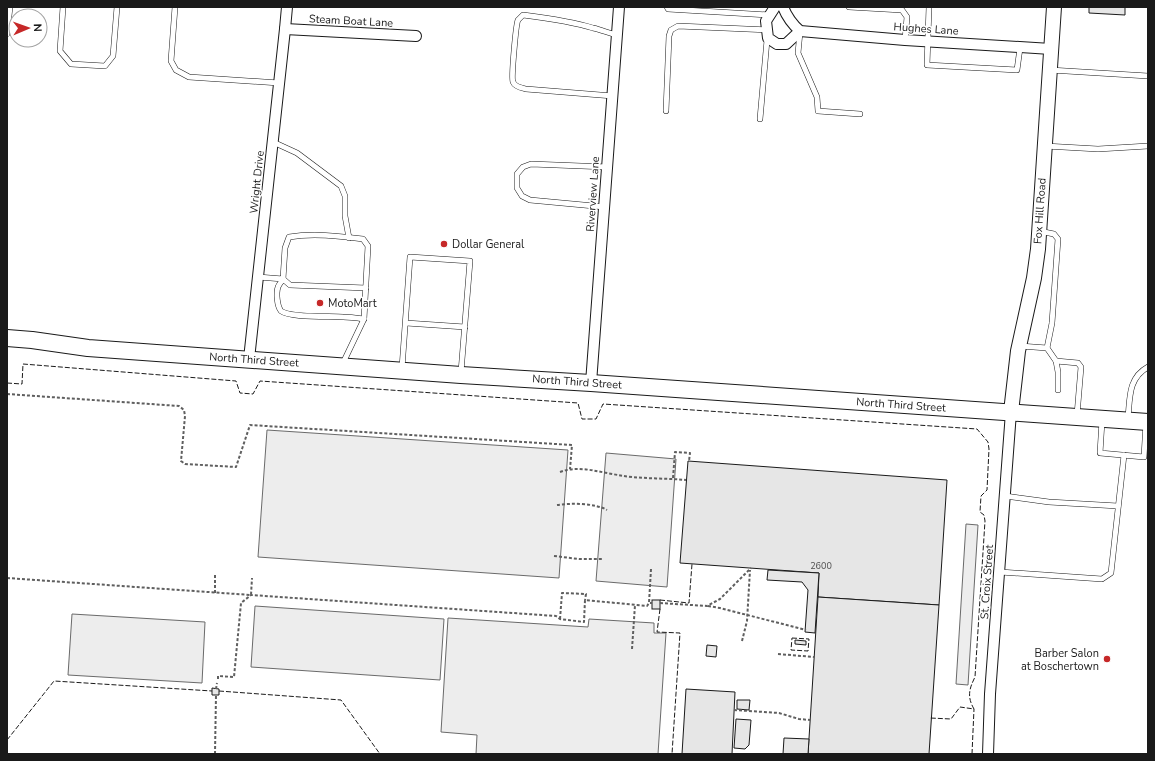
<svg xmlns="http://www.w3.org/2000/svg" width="1155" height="761" font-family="'Nunito Sans',sans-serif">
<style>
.built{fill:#ededed;stroke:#6a6a6a}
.building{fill:#e6e6e6;stroke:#1a1a1a}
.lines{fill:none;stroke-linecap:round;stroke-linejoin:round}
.lane-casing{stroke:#1a1a1a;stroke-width:6}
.street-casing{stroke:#1a1a1a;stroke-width:12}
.secondary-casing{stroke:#1a1a1a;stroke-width:16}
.primary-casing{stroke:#1a1a1a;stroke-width:18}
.path{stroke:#5f5f5f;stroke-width:2;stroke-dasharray:3 2;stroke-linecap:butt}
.lane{stroke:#fff;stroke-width:5}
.street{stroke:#fff;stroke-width:10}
.secondary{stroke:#fff;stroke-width:14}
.primary{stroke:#fff;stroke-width:16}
.fence{stroke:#1a1a1a;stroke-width:1;stroke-dasharray:5 2;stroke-linecap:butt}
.poi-dot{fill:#c62828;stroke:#fff;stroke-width:1.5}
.labels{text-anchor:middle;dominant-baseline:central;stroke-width:3;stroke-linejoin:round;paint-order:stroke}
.number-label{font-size:9px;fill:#4d4d4d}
.street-label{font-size:11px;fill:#1a1a1a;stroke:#fff}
.poi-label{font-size:11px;fill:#1a1a1a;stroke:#fff;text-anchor:start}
</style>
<rect width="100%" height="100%" fill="#fff"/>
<g class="built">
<path d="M 267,430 L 568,450 L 559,578 L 258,557 Z"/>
<path d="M 606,453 L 676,459 L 667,587 L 596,581 Z"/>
<path d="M 966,524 L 978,525 L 968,685 L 956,684 Z"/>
<path d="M 255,606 L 444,619 L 440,680 L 251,667 Z"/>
<path d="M 72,614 L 205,622 L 202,683 L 68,675 Z"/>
<path d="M 448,618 L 588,627 L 589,619 L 654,623 L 654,633 L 666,633 L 658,754 L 476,754 L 477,735 L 441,732 Z"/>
</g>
<g class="building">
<path d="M 1089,7 L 1125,7 L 1125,15 L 1089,13 Z"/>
<path d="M 688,461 L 947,480 L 939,605 L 818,597 L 819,573 L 680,563 Z"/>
<path d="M 768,570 L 819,573 L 815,633 L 805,632 L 808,590 L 802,582 L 767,580 Z"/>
<path d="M 818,597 L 939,605 L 929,754 L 808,754 Z"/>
<rect x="652" y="600" width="8" height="9"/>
<path d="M 795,640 L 806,641 L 806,645 L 795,644 Z"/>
<path d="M 707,645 L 717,646 L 716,657 L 706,656 Z"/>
<path d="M 212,688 L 219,689 L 219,695 L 212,695 Z"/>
<path d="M 686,689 L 735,692 L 732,754 L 682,754 Z"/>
<path d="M 737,700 L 750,700 L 749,710 L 737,709 Z"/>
<path d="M 736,719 L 751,720 L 749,745 L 745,749 L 734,748 Z"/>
<path d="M 784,738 L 809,739 L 808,754 L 783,754 Z"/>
</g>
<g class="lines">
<g class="lane-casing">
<g id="lane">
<path d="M 63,7 L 60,51 L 71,64 L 105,66 L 113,56 L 117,7"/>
<path d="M 175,7 L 171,61 L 176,70 L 189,77 L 279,83"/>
<path d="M 667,7 L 668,9 L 770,15"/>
<path d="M 849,7 L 902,10 L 907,17 L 905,40"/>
<path d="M 929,7 L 927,65 L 1017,70 L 1020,48"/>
<path d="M 800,32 L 798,53 L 817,97 L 818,111 L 860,114"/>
<path d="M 7,34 L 10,7"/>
<path d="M 1050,70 L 1148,76"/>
<path d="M 613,96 L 526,89 C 522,88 515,87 513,82 C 511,78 516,24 518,20 C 519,19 522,16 523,15 C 546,18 570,21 593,28 C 602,30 608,33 617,35"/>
<path d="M 666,111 L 669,36 L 671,30 L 678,26 L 767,30 L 767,40 L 760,119"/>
<path d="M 273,142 L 297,153 L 341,186 L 345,196 L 345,216 L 349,238"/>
<path d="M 1045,146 L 1098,149 L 1148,146"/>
<path d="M 605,207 L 530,200 L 522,196 L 517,188 L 517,174 L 523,167 L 531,164 L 607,167"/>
<path d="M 1039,231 L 1054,234 L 1058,239 L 1052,323 L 1047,348"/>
<path d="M 258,277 L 283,279 L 285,248 L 289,237 C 313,233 338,236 363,239 L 368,246 L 364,319 L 343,363"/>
<path d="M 364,319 C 357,318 350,317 343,317 C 330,316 290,318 281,311 C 277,306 276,293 278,287 C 279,284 282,281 283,279 L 290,285 L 366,288"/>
<path d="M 406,323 L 465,327"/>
<path d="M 1020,346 L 1047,348 L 1056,361 L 1058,372 L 1058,390"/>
<path d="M 1056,361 L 1078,363 L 1081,367 L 1077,415"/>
<path d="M 402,368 L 410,257 L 470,261 L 461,372"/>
<path d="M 1128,418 C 1130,398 1128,378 1148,367"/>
<path d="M 1102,421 L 1100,453 L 1144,457 L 1146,423"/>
<path d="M 1005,496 L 1049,502 L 1118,506"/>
<path d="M 1000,572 L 1102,579 L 1111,573 L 1124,455"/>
</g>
</g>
<g class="street-casing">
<g id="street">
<path d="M 775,7 L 766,21 L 768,38 L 777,44 L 786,44 L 800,31"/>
<path d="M 783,7 C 787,17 792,24 800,31 L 905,40 L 1051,49"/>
<path d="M 285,29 L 416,36"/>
<path d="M 249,359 L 285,29 L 287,7"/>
<path d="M 591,383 L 619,7"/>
<path d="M 988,754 L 990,694 L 1011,412"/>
</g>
</g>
<g class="secondary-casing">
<path id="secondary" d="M 1011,412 L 1018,351 L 1034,278 L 1038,249 L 1054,7"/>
</g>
<g class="primary-casing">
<path id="primary" d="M 7,338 L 32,340 L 88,348 L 461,375 L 591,383 L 1148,422"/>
</g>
<g class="path">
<path d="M 7,394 L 179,406 L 184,410 L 185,416 L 181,461 L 185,464 L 236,467 L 250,425 L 572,445 L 570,469"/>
<path d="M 560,472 C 579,465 598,472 618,475 C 639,479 664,478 686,480"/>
<path d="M 673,478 L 675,452 L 690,453 L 689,461"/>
<path d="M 557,505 C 571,503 595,503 607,510"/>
<path d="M 554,556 L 579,559 L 603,559"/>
<path d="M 651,569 L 649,603 L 652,603"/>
<path d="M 7,578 L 251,595 L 252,578"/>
<path d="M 215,593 L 215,575"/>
<path d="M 660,603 L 707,606 L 720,599 L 751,568"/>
<path d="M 708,606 L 720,608 L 806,630"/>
<path d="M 560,619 L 562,593 L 586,594 L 585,600"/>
<path d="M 742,641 L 747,621 L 750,570"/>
<path d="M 632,649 L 635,605"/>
<path d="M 778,654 L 814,657"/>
<path d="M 218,679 L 218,676 L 234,677 L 241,603 L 251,595 L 556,616 L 560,619 L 584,622 L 585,600 L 647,606 L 649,603"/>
<path d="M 216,689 L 217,683"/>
<path d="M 734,710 L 779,713 L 799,719 L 810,720"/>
<path d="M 215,754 L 216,695"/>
</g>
<use href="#lane" class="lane"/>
<use href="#street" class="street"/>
<use href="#secondary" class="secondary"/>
<use href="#primary" class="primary"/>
<g class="fence">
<path d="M 7,383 L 22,384 L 23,364 L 236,381 L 240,393 L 253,394 L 260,381 L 578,403 L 582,419 L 596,419 L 603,404 L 977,429 L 988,442 L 989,449 L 987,490 L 981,496 L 980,512 L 984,515 L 985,521 L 975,677 C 969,689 967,697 974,709 L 960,707 L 951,719 L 930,718"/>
<path d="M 660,600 L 689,603 L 692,564"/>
<path d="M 660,609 L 657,632 L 680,633 L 672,754"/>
<path d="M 792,638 L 809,639 L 808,651 L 791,650 Z"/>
<path d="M 219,691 L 341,700 L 380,754"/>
<path d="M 7,740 L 54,681 L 212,691"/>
<path d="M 972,754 L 974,709"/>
</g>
</g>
<g class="poi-dot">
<circle cx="444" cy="244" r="4"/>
<circle cx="320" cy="303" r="4"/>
<circle cx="1107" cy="659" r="4"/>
</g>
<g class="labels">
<g class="number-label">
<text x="821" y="566">2600</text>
</g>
<g class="street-label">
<text transform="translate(351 21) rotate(3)">Steam Boat Lane</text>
<text transform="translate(926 29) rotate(4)">Hughes Lane</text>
<text transform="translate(257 182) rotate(-84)">Wright Drive</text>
<text transform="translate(593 194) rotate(-86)">Riverview Lane</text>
<text transform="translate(1040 211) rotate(-86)">Fox Hill Road</text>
<text transform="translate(254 360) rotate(4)">North Third Street</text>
<text transform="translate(577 382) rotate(4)">North Third Street</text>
<text transform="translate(901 405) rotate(4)">North Third Street</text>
<text transform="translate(987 582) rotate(-86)">St. Croix Street</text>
</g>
<g class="poi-label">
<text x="452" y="244">Dollar General</text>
<text x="328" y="303">MotoMart</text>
<text x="1099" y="653" text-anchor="end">Barber Salon<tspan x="1099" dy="13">at Boschertown</tspan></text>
</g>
</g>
<rect width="1155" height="761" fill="none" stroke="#1a1a1a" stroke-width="16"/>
<g transform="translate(28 28) rotate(88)"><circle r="19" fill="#ffffff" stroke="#a3a3a3"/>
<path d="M0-3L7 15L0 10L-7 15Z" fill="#c62828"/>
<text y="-6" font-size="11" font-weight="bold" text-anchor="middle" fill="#1a1a1a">N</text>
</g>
</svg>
